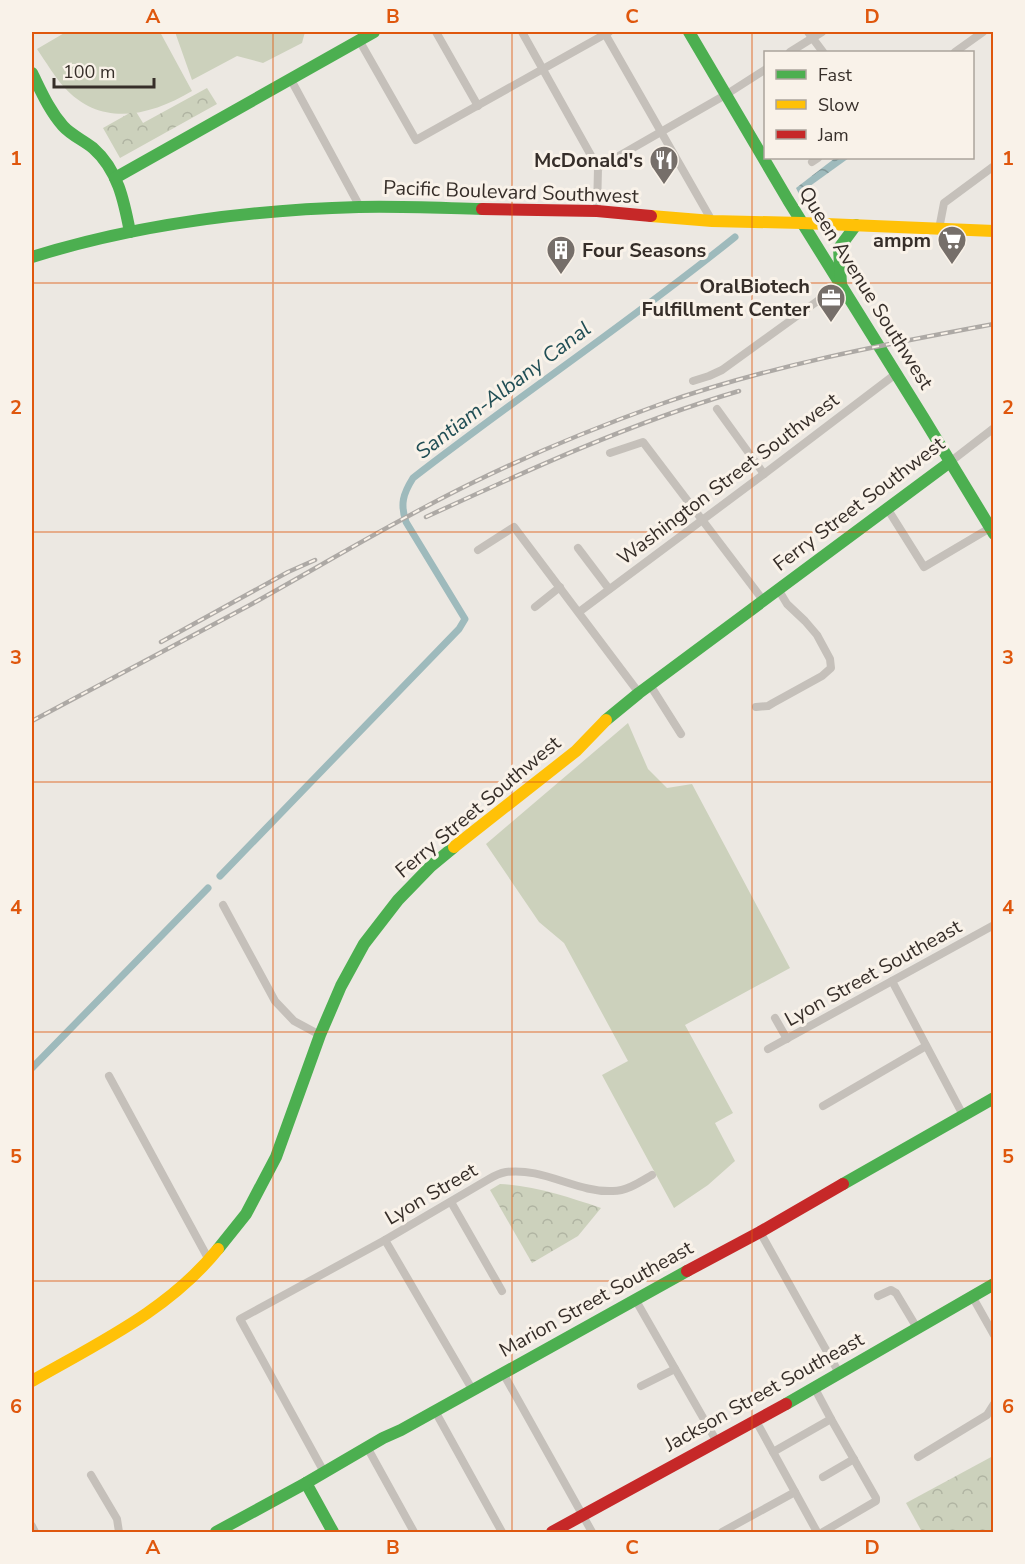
<svg xmlns="http://www.w3.org/2000/svg" width="1025" height="1564" font-family="'Nunito Sans',sans-serif">
<style>
.green{fill:#ccd1bc}
.forest{fill:url(#forest-crowns)}
.water{fill:url(#water-waves)}
.lines{fill:none;stroke-linecap:round;stroke-linejoin:round}
.canal{stroke:#9ebabc;stroke-width:7}
.street{stroke:#c5c0ba;stroke-width:8}
.fast{stroke:#4caf50;stroke-width:12}
.slow{stroke:#ffc107;stroke-width:12}
.jam{stroke:#c62828;stroke-width:12}
.rail-casing{stroke:#ada9a5;stroke-width:4.5}
.rail{stroke:#f9f2e9;stroke-width:2;stroke-dasharray:7;stroke-linecap:butt}
.grid{fill:none;stroke:#df570d;stroke-width:1.5;stroke-opacity:0.55}
.labels{text-anchor:middle;dominant-baseline:central;stroke-width:6;stroke-linejoin:round;paint-order:stroke}
.poi-label{font-size:20px;font-weight:bold;fill:#362e29;stroke:#f9f2e9;text-anchor:end}
.street-label{font-size:20px;fill:#362e29;stroke:#f9f2e9}
.water-label{font-size:21px;font-style:italic;fill:#204e55;stroke:#f9f2e9}
.neatline{fill:none;stroke:#df570d;stroke-width:2}
.grid-label{font-size:20px;text-anchor:middle;font-weight:bold;fill:#df570d}
</style>
<defs>
<pattern id="forest-crowns" width="20" height="18" patternUnits="userSpaceOnUse" patternTransform="scale(1.5)"><rect width="20" height="18" fill="#ccd1bc"/><path d="M2 6a3 3 0 1 1 6 0M12 15a3 3 0 1 1 6 0" fill="none" stroke="#b0b4a2"/></pattern>
<pattern id="water-waves" width="16" height="10" patternUnits="userSpaceOnUse" patternTransform="scale(1.5)"><rect width="16" height="10" fill="#9ebabc"/><path d="M0 5q4-4 8 0t8 0" fill="none" stroke="#829899"/></pattern>
</defs>
<rect width="100%" height="100%" fill="#ece8e2"/>
<g class="green">
<path d="M 66,32 L 160,32 L 192,91 C 150,116 101,128 64,87 C 54,76 46,62 37,49 Z"/>
<path d="M 175,32 L 305,32 L 302,43 L 263,63 L 237,56 L 192,80 Z"/>
<path d="M 628,723 L 648,769 L 667,788 L 692,784 L 790,968 L 685,1025 L 733,1113 L 715,1123 L 735,1161 L 708,1185 L 674,1208 L 602,1075 L 628,1061 L 564,943 L 539,922 L 486,844 Z"/>
</g>
<g class="forest">
<path d="M 207,88 L 217,104 L 120,158 L 103,128 L 135,110 L 143,123 Z"/>
<path d="M 500,1184 C 535,1186 568,1197 601,1208 L 578,1236 L 532,1263 L 490,1190 Z"/>
<path d="M 993,1456 L 993,1532 L 922,1532 L 906,1503 Z"/>
</g>
<path class="water" d="M 835,158 L 849,158 L 799,194 L 796,188 Z"/>
<g class="lines">
<g class="canal">
<path d="M 220,876 L 459,629 L 465,619 L 406,522 C 400,504 403,494 413,478 C 519,396 631,321 735,237"/>
<path d="M 32,1068 L 208,888"/>
</g>
<g class="street">
<path d="M 436,32 L 478,106"/>
<path d="M 522,32 L 598,168 L 597,211"/>
<path d="M 604,32 L 712,221"/>
<path d="M 808,32 L 823,52"/>
<path d="M 359,40 L 416,140 L 609,32"/>
<path d="M 790,52 L 822,32"/>
<path d="M 955,52 L 983,32"/>
<path d="M 290,78 L 360,207"/>
<path d="M 812,162 L 818,158"/>
<path d="M 598,168 L 727,94 L 766,69"/>
<path d="M 939,229 L 944,203 L 994,166"/>
<path d="M 693,381 L 709,376 L 722,370 L 841,284"/>
<path d="M 717,409 L 764,474"/>
<path d="M 610,453 L 643,442 L 763,600"/>
<path d="M 950,462 L 994,428"/>
<path d="M 887,508 L 924,567 L 990,528"/>
<path d="M 578,548 L 609,589"/>
<path d="M 478,550 L 514,527 L 639,693"/>
<path d="M 535,607 L 560,587"/>
<path d="M 579,612 L 764,474 L 897,373"/>
<path d="M 650,685 L 681,734"/>
<path d="M 756,707 L 768,706 L 773,703 L 822,676 L 831,668 L 830,659 L 817,635 L 805,621 L 787,604 L 778,589"/>
<path d="M 223,905 L 275,1001 L 294,1021 L 320,1035"/>
<path d="M 892,981 L 963,1115"/>
<path d="M 775,1018 L 787,1039"/>
<path d="M 768,1049 L 994,925"/>
<path d="M 109,1076 L 209,1260"/>
<path d="M 823,1106 L 926,1046"/>
<path d="M 451,1202 L 502,1291"/>
<path d="M 760,1232 L 839,1373"/>
<path d="M 385,1240 L 472,1389"/>
<path d="M 878,1296 L 891,1290 L 896,1293 L 917,1328"/>
<path d="M 972,1296 L 994,1335"/>
<path d="M 635,1299 L 717,1442"/>
<path d="M 503,1373 L 592,1532"/>
<path d="M 641,1386 L 675,1369"/>
<path d="M 814,1387 L 831,1419"/>
<path d="M 435,1411 L 502,1532"/>
<path d="M 756,1421 L 817,1532"/>
<path d="M 367,1447 L 414,1532"/>
<path d="M 773,1452 L 831,1419 L 876,1498 L 876,1501 L 823,1532"/>
<path d="M 918,1457 L 987,1415 L 994,1404"/>
<path d="M 324,1472 L 240,1319 L 385,1240 L 489,1179 C 494,1176 501,1173 506,1172 C 543,1167 577,1193 613,1191 C 627,1191 640,1182 652,1175"/>
<path d="M 91,1475 L 117,1519 L 119,1532"/>
<path d="M 823,1477 L 854,1459"/>
<path d="M 32,1526 L 35,1532"/>
<path d="M 722,1532 L 795,1492"/>
</g>
<g class="fast">
<path d="M 689,32 L 788,200 L 923,417 L 994,534"/>
<path d="M 32,73 C 41,91 49,110 63,126 C 71,135 83,140 93,148 C 118,170 124,201 130,232"/>
<path d="M 115,178 L 374,32"/>
<path d="M 32,257 C 138,224 249,210 359,207 C 400,206 441,208 482,209"/>
<path d="M 841,284 L 839,248 L 856,225"/>
<path d="M 606,720 L 639,693 L 950,462"/>
<path d="M 843,1184 L 994,1098"/>
<path d="M 218,1249 L 246,1214 L 276,1157 L 320,1035 L 341,986 L 364,944 L 398,900 L 431,866 L 454,847"/>
<path d="M 786,1404 L 994,1284"/>
<path d="M 306,1483 L 333,1532"/>
<path d="M 216,1532 L 306,1483 L 383,1438 L 401,1430 L 687,1271"/>
</g>
<g class="slow">
<path d="M 651,216 L 712,221 L 802,223 L 994,231"/>
<path d="M 454,847 L 576,751 L 606,720"/>
<path d="M 32,1381 C 98,1343 169,1310 218,1249"/>
</g>
<g class="jam">
<path d="M 482,209 L 597,211 L 651,216"/>
<path d="M 687,1271 L 760,1232 L 843,1184"/>
<path d="M 552,1532 L 786,1404"/>
</g>
<g class="rail-casing">
<g id="rail">
<path d="M 426,517 C 528,470 631,423 739,391"/>
<path d="M 161,642 L 288,572 L 315,560"/>
<path d="M 32,721 C 104,682 178,644 250,605 C 324,564 396,520 472,483 C 533,453 597,427 661,404 C 769,366 881,345 994,324"/>
</g>
</g>
<use href="#rail" class="rail"/>
</g>
<path class="grid" d="M 273,32 L 273,1532M 512,32 L 512,1532M 752,32 L 752,1532M 32,283 L 994,283M 32,532 L 994,532M 32,782 L 994,782M 32,1032 L 994,1032M 32,1281 L 994,1281"/>
<defs>
<g id="restaurant-pin" transform="scale(1.5)"><path d="M0 17L-7.5 6A9.5 9.5 0 1 1 7.5 6Z" fill="#766f6a" stroke="#f9f2e9"/><path d="M-5-6h1v4h1v-4h1v4h1v-4h1v5L-1.5 .5V6h-2V.5L-5-1ZM5-6V6H3V1.5H1.5Q1.5-4 5-6Z" fill="#fff"/></g>
<g id="supermarket-pin" transform="scale(1.5)"><path d="M0 17L-7.5 6A9.5 9.5 0 1 1 7.5 6Z" fill="#766f6a" stroke="#f9f2e9"/><path d="M-6-5.5h2.5l.6 2H6L4.5 2H-2.5L-4.4-4H-6ZM-1.5 3.2a1.3 1.3 0 1 0 .1 0ZM3 3.2a1.3 1.3 0 1 0 .1 0Z" fill="#fff"/></g>
<g id="building-pin" transform="scale(1.5)"><path d="M0 17L-7.5 6A9.5 9.5 0 1 1 7.5 6Z" fill="#766f6a" stroke="#f9f2e9"/><path d="M-4-6H4V6H1V3H-1V6H-4ZM-2.5-4.3h1.7v1.8h-1.7ZM.8-4.3h1.7v1.8H.8ZM-2.5-1h1.7V.8h-1.7ZM.8-1h1.7V.8H.8Z" fill="#fff"/></g>
<g id="office-pin" transform="scale(1.5)"><path d="M0 17L-7.5 6A9.5 9.5 0 1 1 7.5 6Z" fill="#766f6a" stroke="#f9f2e9"/><path d="M-6-3h4V-5.5h4V-3h4V5H-6ZM-1-4.5V-3h2v-1.5ZM-6 0V1H6V0Z" fill="#fff"/></g>
</defs>
<g fill-rule="evenodd">
<use href="#restaurant-pin" x="664" y="160"/>
<use href="#supermarket-pin" x="952" y="240"/>
<use href="#building-pin" x="561" y="250"/>
<use href="#office-pin" x="831" y="298"/>
</g>
<g class="labels">
<g class="poi-label">
<text x="643" y="160">McDonald's</text>
<text x="931" y="240">ampm</text>
<text x="582" y="250" text-anchor="start">Four Seasons</text>
<text x="810" y="286">OralBiotech<tspan x="810" dy="23">Fulfillment Center</tspan></text>
</g>
<g class="street-label">
<text transform="translate(511 192) rotate(2)">Pacific Boulevard Southwest</text>
<text transform="translate(866 288) rotate(58)">Queen Avenue Southwest</text>
<text transform="translate(728 479) rotate(-37)">Washington Street Southwest</text>
<text transform="translate(859 504) rotate(-37)">Ferry Street Southwest</text>
<text transform="translate(478 807) rotate(-40)">Ferry Street Southwest</text>
<text transform="translate(873 973) rotate(-29)">Lyon Street Southeast</text>
<text transform="translate(431 1194) rotate(-30)">Lyon Street</text>
<text transform="translate(596 1299) rotate(-29)">Marion Street Southeast</text>
<text transform="translate(764 1392) rotate(-29)">Jackson Street Southeast</text>
</g>
<g class="water-label">
<text transform="translate(503 390) rotate(-37)">Santiam-Albany Canal</text>
</g>
</g>
<rect width="1025" height="1564" fill="none" stroke="#f9f2e9" stroke-width="66"/>
<rect x="764" y="51" width="210" height="108" fill="#f9f2e9" stroke="#aba49c" stroke-width="1.5"/>
<rect x="776" y="70" width="30" height="9" fill="#4caf50" stroke="#aba49c" stroke-width="1.5"/>
<text x="818" y="81" font-size="18" fill="#362e29">Fast</text>
<rect x="776" y="100" width="30" height="9" fill="#ffc107" stroke="#aba49c" stroke-width="1.5"/>
<text x="818" y="111" font-size="18" fill="#362e29">Slow</text>
<rect x="776" y="130" width="30" height="9" fill="#c62828" stroke="#aba49c" stroke-width="1.5"/>
<text x="818" y="141" font-size="18" fill="#362e29">Jam</text>
<path d="M54 78v9h100v-9" fill="none" stroke="#362e29" stroke-width="3"/>
<text x="63" y="78" font-size="18" fill="#362e29" stroke="#f9f2e9" stroke-width="4.5" paint-order="stroke">100 m</text>
<rect x="33" y="33" width="959" height="1498" class="neatline"/>
<g class="grid-label">
<text x="153" y="23">A</text>
<text x="393" y="23">B</text>
<text x="632" y="23">C</text>
<text x="872" y="23">D</text>
<text x="16" y="165">1</text>
<text x="1008" y="165">1</text>
<text x="16" y="414">2</text>
<text x="1008" y="414">2</text>
<text x="16" y="664">3</text>
<text x="1008" y="664">3</text>
<text x="16" y="914">4</text>
<text x="1008" y="914">4</text>
<text x="16" y="1163">5</text>
<text x="1008" y="1163">5</text>
<text x="16" y="1413">6</text>
<text x="1008" y="1413">6</text>
<text x="153" y="1554">A</text>
<text x="393" y="1554">B</text>
<text x="632" y="1554">C</text>
<text x="872" y="1554">D</text>
</g>
</svg>
